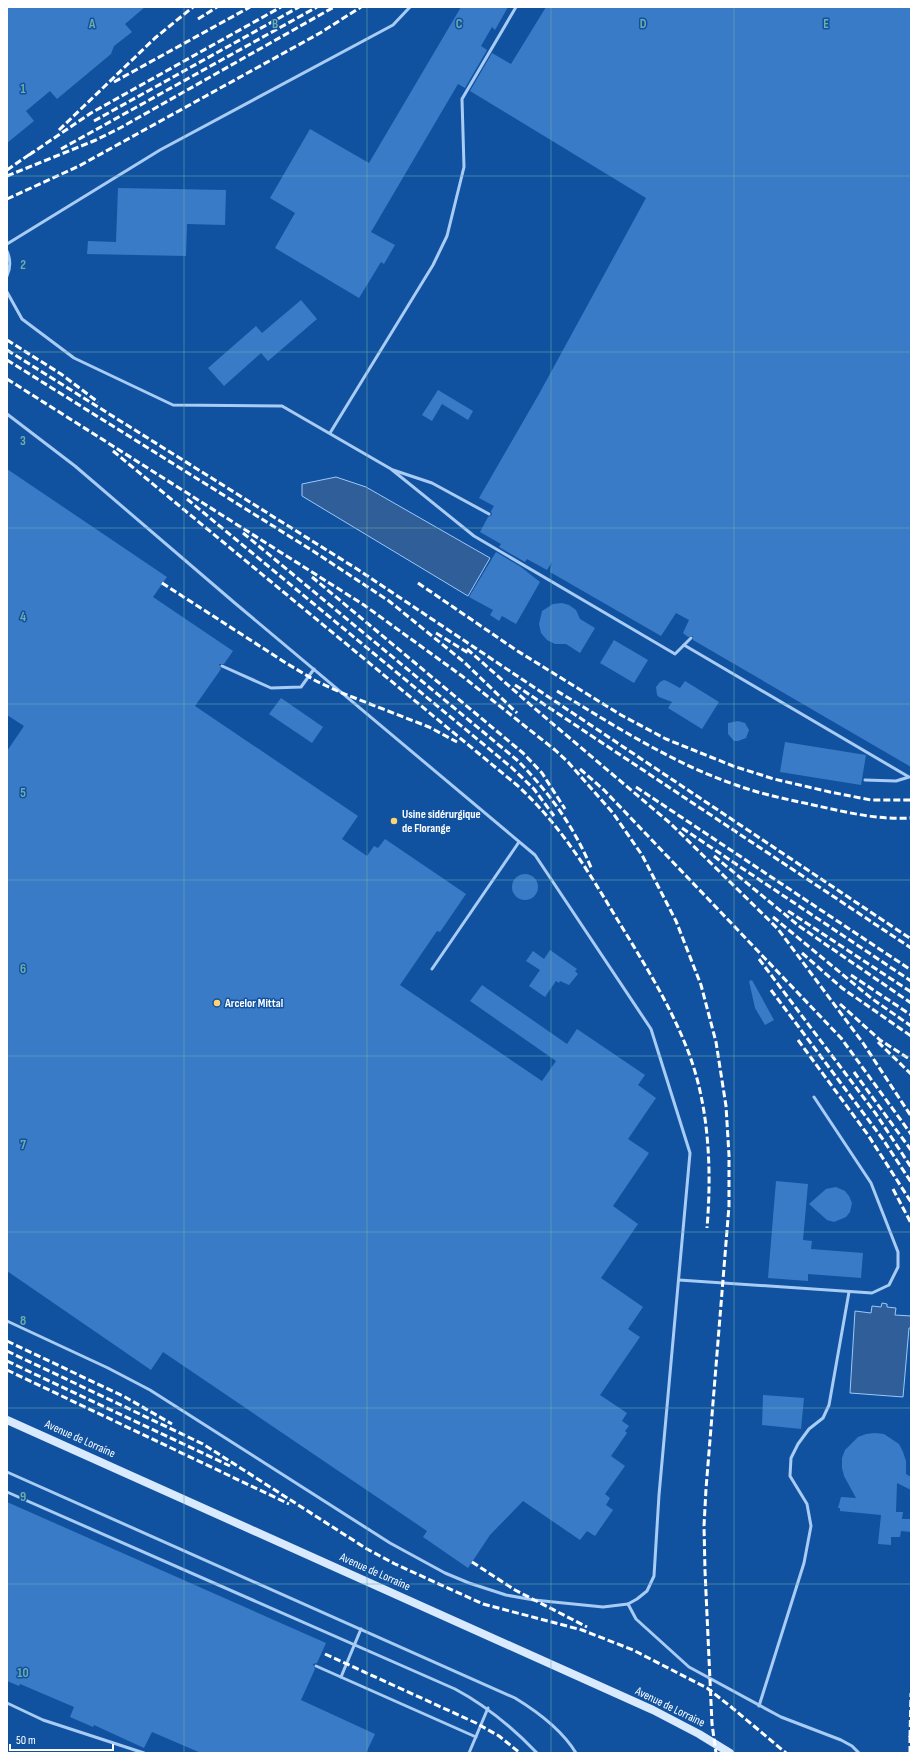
<svg xmlns="http://www.w3.org/2000/svg" width="918" height="1760" font-family="'Sofia Sans Condensed',sans-serif">
<style>
.water{fill:#305e98;stroke:#9bc8f8}
.building{fill:#3a7bc7}
.lines{fill:none;stroke-linecap:round;stroke-linejoin:round}
.lane{stroke:#a9ccf5;stroke-width:3}
.secondary{stroke:#d9eafe;stroke-width:8}
.rail{stroke:#fff;stroke-width:3;stroke-dasharray:7 3;stroke-linecap:butt}
.grid{fill:none;stroke:#6fada8;stroke-width:1;stroke-opacity:0.55}
.poi-dot{fill:#ffd36d;stroke:#1152a0;stroke-width:1.5}
.labels{text-anchor:middle;dominant-baseline:central;stroke-width:3;stroke-linejoin:round;paint-order:stroke}
.poi-label{font-size:12px;font-weight:bold;fill:#fff;stroke:#1152a0;text-anchor:start}
.street-label{font-size:12px;fill:#fff;stroke:#1152a0}
.grid-label{font-size:13px;text-anchor:middle;font-weight:bold;fill:#6fada8;stroke:#1152a0;stroke-width:3;stroke-linejoin:round;paint-order:stroke}
</style>
<rect width="100%" height="100%" fill="#1152a0"/>
<g class="water">
<path d="M 336,477 L 366,487 L 490,558 L 468,596 L 302,496 L 302,484 Z"/>
<path d="M 882,1303 L 887,1304 L 887,1307 L 896,1308 L 895,1315 L 911,1316 L 911,1328 L 909,1328 L 903,1397 L 850,1393 L 855,1311 L 871,1313 L 872,1306 L 881,1307 Z"/>
</g>
<g class="building">
<path d="M 7,7 L 145,7 L 125,24 L 132,32 L 114,46 L 111,54 L 57,99 L 50,91 L 26,111 L 34,121 L 7,143 Z"/>
<path d="M 461,7 L 508,7 L 495,30 L 492,27 L 481,46 L 487,50 L 465,88 L 458,84 L 371,232 L 395,245 L 384,264 L 381,262 L 359,298 L 275,248 L 295,213 L 270,198 L 310,129 L 369,163 Z"/>
<path d="M 546,7 L 911,7 L 911,767 L 693,640 L 693,636 L 688,637 L 683,633 L 689,620 L 676,613 L 661,636 L 550,572 L 552,562 L 547,570 L 527,559 L 525,562 L 499,547 L 501,544 L 480,532 L 488,517 L 492,515 L 491,511 L 494,506 L 479,498 L 539,394 L 646,198 L 470,91 L 492,53 L 511,64 Z"/>
<path d="M 118,188 L 226,190 L 225,225 L 187,224 L 186,256 L 87,254 L 88,241 L 116,242 Z"/>
<path d="M 301,300 L 317,319 L 268,361 L 261,353 L 224,386 L 208,368 L 256,326 L 262,333 Z"/>
<path d="M 438,390 L 473,411 L 468,420 L 442,404 L 432,421 L 422,415 Z"/>
<path d="M 7,469 L 167,577 L 153,597 L 233,651 L 224,664 L 219,664 L 221,669 L 195,706 L 358,816 L 342,839 L 367,856 L 374,846 L 378,848 L 385,839 L 466,894 L 440,932 L 437,931 L 400,985 L 542,1081 L 556,1061 L 470,1001 L 482,985 L 567,1044 L 577,1029 L 645,1075 L 638,1085 L 656,1098 L 628,1139 L 649,1153 L 613,1206 L 638,1224 L 601,1278 L 643,1307 L 628,1329 L 640,1337 L 600,1395 L 627,1413 L 622,1421 L 629,1426 L 625,1431 L 627,1433 L 611,1456 L 625,1466 L 605,1494 L 610,1498 L 606,1505 L 613,1510 L 595,1536 L 587,1531 L 580,1540 L 523,1501 L 490,1535 L 468,1568 L 423,1537 L 427,1531 L 163,1352 L 151,1370 L 7,1271 L 7,751 L 24,726 L 7,715 Z"/>
<path d="M 496,552 L 521,567 L 540,582 L 516,624 L 502,616 L 499,621 L 490,615 L 493,610 L 469,597 Z"/>
<path d="M 562,603 L 569,605 L 576,610 L 580,619 L 595,628 L 580,653 L 566,644 L 555,644 L 547,640 L 541,633 L 539,624 L 542,611 L 553,604 Z"/>
<path d="M 614,640 L 648,660 L 634,683 L 600,663 Z"/>
<path d="M 664,680 L 667,681 L 680,688 L 685,681 L 719,702 L 702,729 L 668,708 L 672,702 L 659,697 L 657,695 L 656,687 L 660,682 Z"/>
<path d="M 281,698 L 323,727 L 312,743 L 269,714 Z"/>
<path d="M 738,721 L 745,723 L 749,730 L 746,738 L 738,741 L 734,741 L 728,734 L 728,723 Z"/>
<path d="M 785,742 L 866,755 L 861,785 L 780,772 Z"/>
<circle cx="525" cy="887" r="13"/>
<path d="M 550,950 L 577,969 L 575,971 L 578,974 L 569,985 L 560,981 L 559,983 L 556,981 L 545,997 L 529,986 L 540,970 L 526,961 L 533,951 L 544,959 Z"/>
<path d="M 752,980 L 774,1020 L 765,1025 L 755,1008 L 749,981 Z"/>
<path d="M 776,1181 L 808,1184 L 803,1240 L 812,1241 L 811,1249 L 863,1253 L 861,1278 L 808,1274 L 808,1281 L 768,1278 Z"/>
<path d="M 836,1187 L 845,1191 L 849,1196 L 852,1203 L 850,1212 L 846,1217 L 834,1222 L 827,1220 L 809,1204 L 826,1189 Z"/>
<path d="M 763,1395 L 804,1398 L 801,1429 L 762,1425 Z"/>
<path d="M 875,1433 L 884,1434 L 899,1444 L 903,1452 L 906,1461 L 906,1474 L 911,1477 L 911,1490 L 897,1483 L 896,1512 L 903,1512 L 902,1519 L 911,1519 L 911,1532 L 901,1531 L 900,1537 L 891,1537 L 891,1545 L 878,1544 L 881,1515 L 840,1511 L 840,1508 L 838,1508 L 841,1497 L 856,1498 L 844,1476 L 842,1468 L 842,1458 L 845,1450 L 858,1437 L 866,1434 Z"/>
<path d="M 7,1502 L 326,1643 L 317,1663 L 313,1664 L 315,1669 L 301,1700 L 375,1734 L 366,1753 L 201,1753 L 152,1732 L 144,1748 L 94,1725 L 93,1727 L 70,1717 L 74,1707 L 20,1684 L 19,1686 L 7,1681 Z"/>
</g>
<g class="lines">
<g class="lane">
<path d="M 7,244 L 160,150 L 393,25 L 410,7"/>
<path d="M 7,251 C 11,260 11,267 7,276"/>
<path d="M 7,292 L 22,319 L 74,358 L 173,405 L 282,406 L 391,469 L 474,536 L 675,654 L 691,638"/>
<path d="M 7,414 L 75,466 L 236,604 L 535,855 L 651,1029 L 690,1153 L 659,1495 L 654,1576 L 647,1591 L 637,1599 L 628,1604"/>
<path d="M 330,433 L 433,265 L 447,236 L 464,167 L 462,99 L 516,7"/>
<path d="M 393,470 L 432,483 L 489,514"/>
<path d="M 684,645 L 909,777 L 896,781 L 865,780"/>
<path d="M 222,666 L 271,688 L 301,687 L 314,669"/>
<path d="M 432,969 L 519,842"/>
<path d="M 679,1280 L 872,1293 L 889,1285 L 898,1267 L 898,1252 L 871,1183 L 814,1097"/>
<path d="M 7,1321 L 108,1368 L 150,1390 L 390,1543 L 445,1573 L 469,1583 L 506,1595 L 534,1600 L 603,1607 L 628,1604 L 636,1619 L 689,1667 L 781,1717 L 841,1740 L 852,1746 L 859,1753"/>
<path d="M 7,1472 L 515,1698 C 538,1712 562,1730 576,1753"/>
<path d="M 7,1492 L 455,1689 C 487,1706 512,1727 537,1753"/>
<path d="M 316,1666 L 476,1737"/>
<path d="M 341,1677 L 361,1629"/>
<path d="M 7,1703 L 43,1720 L 144,1753"/>
<path d="M 759,1706 L 804,1563 L 811,1526 L 807,1504 L 790,1476 L 791,1458 L 798,1444 L 809,1429 L 823,1418 L 829,1405 L 849,1292"/>
<path d="M 469,1753 L 488,1708"/>
</g>
<path class="secondary" d="M 7,1420 L 653,1710 L 699,1734 L 730,1753"/>
<g class="rail">
<path d="M 198,19 L 217,7"/>
<path d="M 114,82 L 250,7"/>
<path d="M 94,121 L 299,7"/>
<path d="M 59,130 L 155,38 L 193,7"/>
<path d="M 61,149 L 317,7"/>
<path d="M 29,155 L 91,113 L 281,7"/>
<path d="M 7,170 L 33,152"/>
<path d="M 7,176 L 96,140 L 120,128 L 334,7"/>
<path d="M 7,199 L 79,166 L 320,33 L 361,7"/>
<path d="M 7,340 L 61,374 L 98,402"/>
<path d="M 7,350 L 357,569 L 911,939"/>
<path d="M 7,360 L 313,551 L 389,601 L 464,662 L 517,713"/>
<path d="M 7,379 L 364,605 L 462,676 L 555,750 L 568,762 L 613,813 L 642,855 L 676,921 L 701,985 L 716,1042 L 726,1106 L 729,1155 L 729,1206 L 706,1489 L 704,1526 L 705,1571 L 712,1724 L 716,1753"/>
<path d="M 113,451 L 518,786 C 561,826 587,869 617,919 C 642,960 668,1001 686,1046 C 709,1102 712,1168 707,1228"/>
<path d="M 187,499 L 511,767 L 534,789 L 554,816"/>
<path d="M 243,533 L 517,760 C 549,792 575,828 592,870"/>
<path d="M 312,577 L 523,753 L 542,773 L 565,809"/>
<path d="M 162,583 L 286,663 L 316,681 L 342,693 L 429,727 L 457,742"/>
<path d="M 418,583 L 516,650 L 621,715 L 666,739 L 733,766 L 774,779 L 830,792 L 871,800 L 911,800"/>
<path d="M 436,633 L 470,654"/>
<path d="M 467,649 L 533,707 L 670,823 L 778,929 L 863,1043 L 911,1116"/>
<path d="M 515,685 L 911,948"/>
<path d="M 557,691 C 615,726 672,763 736,785 C 763,795 791,800 818,806 C 849,813 880,820 911,818"/>
<path d="M 580,769 L 604,790 L 841,1038 L 911,1134"/>
<path d="M 636,787 L 911,970"/>
<path d="M 682,828 L 911,981"/>
<path d="M 714,856 L 799,926 L 911,1003"/>
<path d="M 788,911 L 911,992"/>
<path d="M 773,917 L 871,998 L 911,1026"/>
<path d="M 802,953 L 842,988 L 911,1036"/>
<path d="M 759,959 L 876,1114 L 911,1167"/>
<path d="M 851,975 L 911,1015"/>
<path d="M 771,990 L 882,1138 L 911,1182"/>
<path d="M 840,1004 L 880,1040 L 911,1060"/>
<path d="M 798,1040 L 868,1135 L 911,1202"/>
<path d="M 878,1042 L 911,1074"/>
<path d="M 854,1072 L 911,1150"/>
<path d="M 893,1189 L 911,1223"/>
<path d="M 7,1341 L 125,1397 L 172,1424"/>
<path d="M 7,1351 L 203,1444 L 367,1549 L 395,1564 L 483,1604 L 582,1630 L 633,1650 L 707,1688 L 730,1706 L 786,1753"/>
<path d="M 7,1361 L 230,1466"/>
<path d="M 7,1370 L 289,1504"/>
<path d="M 472,1562 L 515,1590 L 587,1627"/>
<path d="M 325,1654 L 476,1723 L 499,1736 L 520,1753"/>
<path d="M 910,1737 L 911,1693"/>
<path d="M 910,1753 L 910,1733"/>
</g>
</g>
<path class="grid" d="M 184,7 L 184,1753M 367,7 L 367,1753M 551,7 L 551,1753M 734,7 L 734,1753M 7,176 L 911,176M 7,352 L 911,352M 7,528 L 911,528M 7,704 L 911,704M 7,880 L 911,880M 7,1056 L 911,1056M 7,1232 L 911,1232M 7,1408 L 911,1408M 7,1584 L 911,1584"/>
<g class="poi-dot">
<circle cx="394" cy="821" r="4"/>
<circle cx="217" cy="1003" r="4"/>
</g>
<g class="labels">
<g class="poi-label">
<text x="402" y="814">Usine sidérurgique<tspan x="402" dy="14">de Florange</tspan></text>
<text x="225" y="1003">Arcelor Mittal</text>
</g>
<g class="street-label">
<text transform="translate(80 1439) rotate(24)">Avenue de Lorraine</text>
<text transform="translate(375 1572) rotate(24)">Avenue de Lorraine</text>
<text transform="translate(670 1707) rotate(26)">Avenue de Lorraine</text>
</g>
</g>
<g class="grid-label">
<text x="92" y="28">A</text>
<text x="275" y="28">B</text>
<text x="459" y="28">C</text>
<text x="643" y="28">D</text>
<text x="826" y="28">E</text>
<text x="23" y="93">1</text>
<text x="23" y="269">2</text>
<text x="23" y="445">3</text>
<text x="23" y="621">4</text>
<text x="23" y="797">5</text>
<text x="23" y="973">6</text>
<text x="23" y="1149">7</text>
<text x="23" y="1325">8</text>
<text x="23" y="1501">9</text>
<text x="23" y="1677">10</text>
</g>
<rect width="918" height="1760" fill="none" stroke="#ffffff" stroke-width="16"/>
<path d="M10 1744v6h103v-6" fill="none" stroke="#ffffff" stroke-width="2"/>
<text x="16" y="1744" font-size="12" fill="#ffffff" stroke="#1152a0" stroke-width="3" paint-order="stroke">50 m</text>
</svg>
